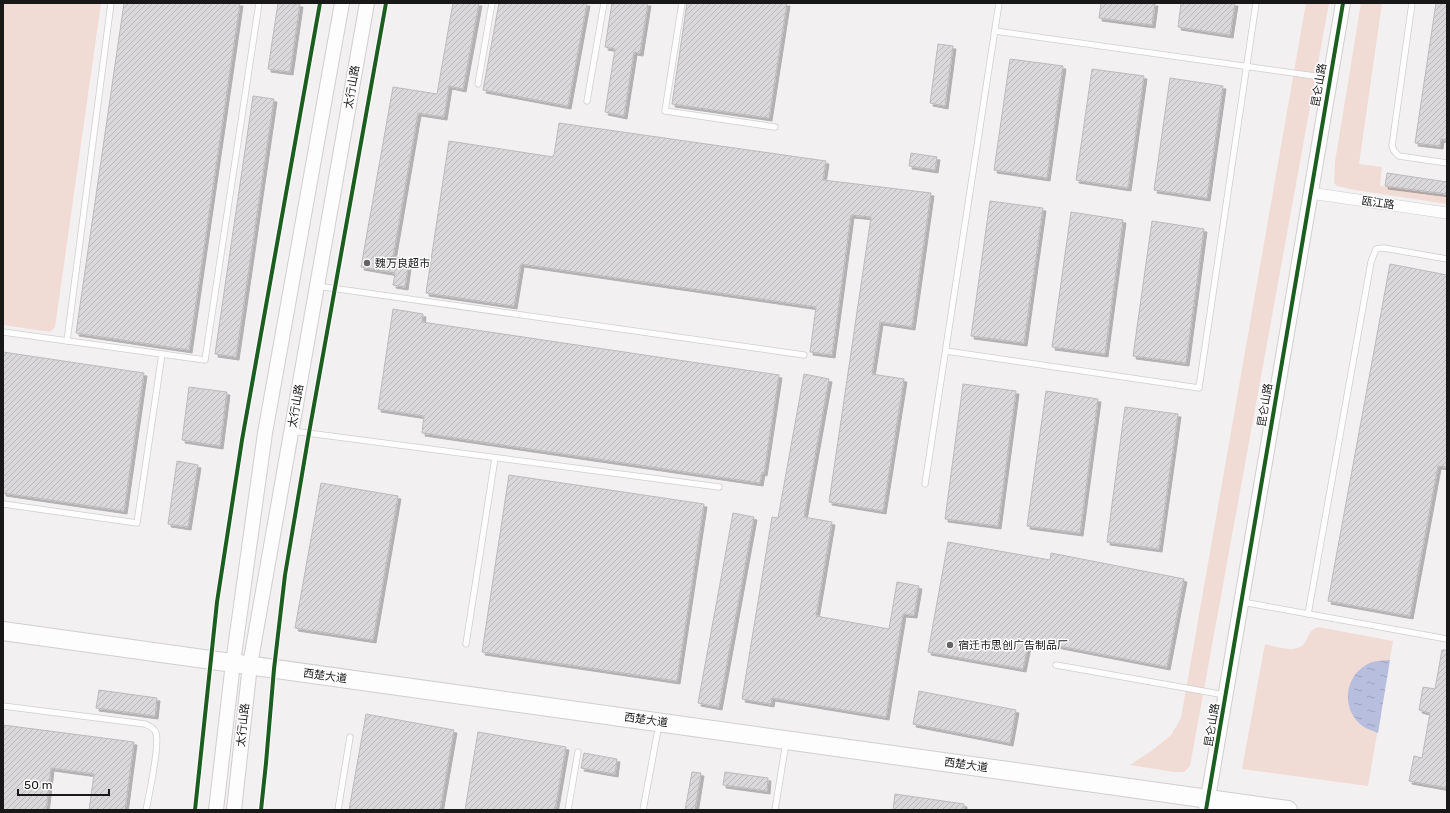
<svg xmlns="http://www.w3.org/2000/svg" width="1450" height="813" font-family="Rubik,'Noto Sans SC',sans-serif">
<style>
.grass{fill:#f1dbd5}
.water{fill:url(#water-ripples)}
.building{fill:url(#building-hatch);stroke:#bbbabc;filter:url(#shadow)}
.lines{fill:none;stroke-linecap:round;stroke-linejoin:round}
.service-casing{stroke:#d0cecf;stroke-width:7}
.minor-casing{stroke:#d0cecf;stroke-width:12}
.tertiary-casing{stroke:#d0cecf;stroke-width:16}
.primary-casing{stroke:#d0cecf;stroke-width:20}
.service{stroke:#fdfdfd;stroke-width:5.5}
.minor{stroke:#fdfdfd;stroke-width:11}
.tertiary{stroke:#fdfdfd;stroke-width:14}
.primary{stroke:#fdfdfd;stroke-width:18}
.cycleway-casing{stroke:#fffefe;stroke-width:6}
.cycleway{stroke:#1b5e20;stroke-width:4}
.poi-dot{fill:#656465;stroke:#fffefe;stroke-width:1.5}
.labels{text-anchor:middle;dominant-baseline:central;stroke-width:3;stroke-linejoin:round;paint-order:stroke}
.street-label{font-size:11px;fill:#191819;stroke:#fffefe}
.poi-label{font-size:11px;fill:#191819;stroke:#fffefe;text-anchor:start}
</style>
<defs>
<pattern id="water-ripples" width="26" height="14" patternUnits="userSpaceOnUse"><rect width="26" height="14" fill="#b8bfde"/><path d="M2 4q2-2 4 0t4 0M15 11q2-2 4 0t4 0" fill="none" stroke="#9ea3be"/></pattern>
<pattern id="building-hatch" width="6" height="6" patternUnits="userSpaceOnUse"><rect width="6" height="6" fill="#dad8da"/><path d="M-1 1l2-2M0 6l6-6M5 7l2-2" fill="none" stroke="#bab9ba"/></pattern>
<filter id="shadow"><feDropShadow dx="3" dy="3" stdDeviation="0" flood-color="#0004"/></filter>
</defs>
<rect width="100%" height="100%" fill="#f3f0f2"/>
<g class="grass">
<path d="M 3,3 L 101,3 L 55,327 L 50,332 L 3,325 Z"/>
<path d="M 1306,3 L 1329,3 L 1190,766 L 1184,772 L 1174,772 L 1130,765 L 1154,749 L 1171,735 L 1181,718 Z"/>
<path d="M 1361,3 L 1382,3 L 1359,164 L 1382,167 L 1380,186 L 1447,196 L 1447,204 L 1355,190 L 1337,186 L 1334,183 L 1335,162 Z"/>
<path d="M 1318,627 L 1393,641 L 1368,786 L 1242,769 L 1265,644 C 1277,647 1299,655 1306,641 C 1309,634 1310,630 1318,627 Z"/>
</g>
<path class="water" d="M 1390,660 L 1378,733 C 1370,730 1362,727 1357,721 C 1342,703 1346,677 1366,665 C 1373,660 1382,661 1390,660 Z"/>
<g class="building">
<path d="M 124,3 L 240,3 L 189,350 L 76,333 Z"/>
<path d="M 278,3 L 300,4 L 290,72 L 268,69 Z"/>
<path d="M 453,3 L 479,3 L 463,89 L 449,86 L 444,117 L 418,113 L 393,257 L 409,259 L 405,287 L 393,285 L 395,273 L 361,267 L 393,87 L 437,94 Z"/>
<path d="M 499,3 L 587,3 L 568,106 L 483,90 Z"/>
<path d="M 612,3 L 648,3 L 640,53 L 634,52 L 624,116 L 605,112 L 615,49 L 605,47 Z"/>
<path d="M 687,3 L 787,3 L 769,118 L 672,104 Z"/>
<path d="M 1101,3 L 1155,3 L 1152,25 L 1099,18 Z"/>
<path d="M 1181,3 L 1235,3 L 1230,35 L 1178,27 Z"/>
<path d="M 1436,3 L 1447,3 L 1447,140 L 1441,139 L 1440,146 L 1415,143 Z"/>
<path d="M 938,44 L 953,46 L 945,106 L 930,103 Z"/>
<path d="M 1010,59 L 1063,66 L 1047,178 L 994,170 Z"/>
<path d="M 1092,69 L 1144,76 L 1128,188 L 1076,180 Z"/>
<path d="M 1170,78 L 1223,86 L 1207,198 L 1154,190 Z"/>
<path d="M 253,96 L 274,99 L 236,357 L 215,354 Z"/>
<path d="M 559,123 L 826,161 L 823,180 L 931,193 L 912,327 L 880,322 L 872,374 L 904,379 L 883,511 L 829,502 L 871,217 L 851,215 L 832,355 L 810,352 L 816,307 L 521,264 L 514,306 L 426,293 L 449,141 L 553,157 L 553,155 L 554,155 Z"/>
<path d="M 911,153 L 937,157 L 935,170 L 909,166 Z"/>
<path d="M 1387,173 L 1447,182 L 1447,194 L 1385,186 Z"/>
<path d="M 990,201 L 1043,208 L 1024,343 L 971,336 Z"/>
<path d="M 1071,212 L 1123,220 L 1105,354 L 1052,347 Z"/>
<path d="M 1152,221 L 1204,229 L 1186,363 L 1133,356 Z"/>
<path d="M 1390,264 L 1447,275 L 1447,467 L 1438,466 L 1410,616 L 1328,601 Z"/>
<path d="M 393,309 L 423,314 L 422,322 L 779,375 L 764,473 L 762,472 L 760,483 L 422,433 L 424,416 L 378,409 Z"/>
<path d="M 3,352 L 144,373 L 124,511 L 3,493 Z"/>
<path d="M 804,374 L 829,379 L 804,517 L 832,522 L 816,616 L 889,629 L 897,582 L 919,586 L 914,615 L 903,614 L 886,717 L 772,698 L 771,704 L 742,699 L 772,517 L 778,518 Z"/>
<path d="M 963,384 L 1016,391 L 998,526 L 945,519 Z"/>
<path d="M 189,387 L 227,392 L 220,446 L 182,440 Z"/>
<path d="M 1046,391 L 1098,399 L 1080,533 L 1027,526 Z"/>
<path d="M 1125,407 L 1178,414 L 1159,549 L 1107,542 Z"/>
<path d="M 177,461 L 198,465 L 188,527 L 168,524 Z"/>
<path d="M 509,475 L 704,504 L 677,681 L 482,652 Z"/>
<path d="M 321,483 L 398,496 L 373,640 L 295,628 Z"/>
<path d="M 733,513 L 754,517 L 719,707 L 698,703 Z"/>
<path d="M 948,542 L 1050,560 L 1051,553 L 1184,579 L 1167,667 L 1029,640 L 1023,669 L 928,652 Z"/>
<path d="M 1442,650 L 1447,650 L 1447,788 L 1409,781 L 1414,756 L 1422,758 L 1430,713 L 1419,710 L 1423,687 L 1435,689 Z"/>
<path d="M 99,690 L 157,698 L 155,716 L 96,708 Z"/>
<path d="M 919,691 L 1016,710 L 1010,743 L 913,724 Z"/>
<path d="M 366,714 L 454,730 L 440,810 L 349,810 Z"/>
<path d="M 3,725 L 134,742 L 125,810 L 89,810 L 94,774 L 51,768 L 46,810 L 3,810 Z"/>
<path d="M 478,732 L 566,747 L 555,810 L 465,810 Z"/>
<path d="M 584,753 L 617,759 L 615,774 L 581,768 Z"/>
<path d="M 692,772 L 701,773 L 695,810 L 685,810 Z"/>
<path d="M 725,772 L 768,778 L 767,791 L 723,785 Z"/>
<path d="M 895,794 L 964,804 L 964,810 L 893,810 Z"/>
</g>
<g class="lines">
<g class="service-casing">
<g id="service">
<path d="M 682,3 L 665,111 L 775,127"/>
<path d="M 1412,3 L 1392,146 L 1394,151 L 1399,156 L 1447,163"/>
<path d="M 995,31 L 1329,78"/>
<path d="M 478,84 L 492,3"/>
<path d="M 587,101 L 604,3"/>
<path d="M 317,286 L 804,355"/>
<path d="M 3,332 L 205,360 L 259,3"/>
<path d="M 67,341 L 111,3"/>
<path d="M 946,351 L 1199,388 L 1256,3"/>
<path d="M 292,431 L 719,487"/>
<path d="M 925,484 L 999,3"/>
<path d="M 3,504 L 137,523 L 162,354"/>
<path d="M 1242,602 L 1447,639"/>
<path d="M 1308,614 L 1371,262 L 1376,249 L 1384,248 L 1447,259"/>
<path d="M 466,644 L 495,458"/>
<path d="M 1056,665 L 1225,695"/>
<path d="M 3,706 L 145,724 C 149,726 155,728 156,733 C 160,745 149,795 146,810"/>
<path d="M 338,810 L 350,737"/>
<path d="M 568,810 L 578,752"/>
<path d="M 643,810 L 659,724"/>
<path d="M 775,810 L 786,742"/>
</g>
</g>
<g class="minor-casing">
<path id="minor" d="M 1310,193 L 1447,213"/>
</g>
<g class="tertiary-casing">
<g id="tertiary">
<path d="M 216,810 L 233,663 L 265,433 L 342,3"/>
<path d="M 234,810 L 250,665 L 367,3"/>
<path d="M 1206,810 L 1343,3"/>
</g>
</g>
<g class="primary-casing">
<path id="primary" d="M 3,631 L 1288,810"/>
</g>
<use href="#service" class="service"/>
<use href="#minor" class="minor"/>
<use href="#tertiary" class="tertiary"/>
<use href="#primary" class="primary"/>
<g class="cycleway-casing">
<g id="cycleway">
<path d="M 195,810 L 217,602 L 242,440 L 320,3"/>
<path d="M 261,810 L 266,763 L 274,669 L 285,575 L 309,433 L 386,3"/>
<path d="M 1206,810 L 1343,3"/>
</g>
</g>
<use href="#cycleway" class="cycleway"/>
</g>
<g class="poi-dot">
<circle cx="367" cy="263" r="4"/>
<circle cx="950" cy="645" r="4"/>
</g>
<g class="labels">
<g class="street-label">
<text transform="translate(1319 85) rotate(-80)">昆仑山路</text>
<text transform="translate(352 87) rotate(-80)">太行山路</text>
<text transform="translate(1378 203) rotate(8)">瓯江路</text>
<text transform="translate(1265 405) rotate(-81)">昆仑山路</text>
<text transform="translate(296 406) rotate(-80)">太行山路</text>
<text transform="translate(325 676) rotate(8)">西楚大道</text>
<text transform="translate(646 720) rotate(8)">西楚大道</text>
<text transform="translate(243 725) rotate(-84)">太行山路</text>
<text transform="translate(1212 725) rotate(-81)">昆仑山路</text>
<text transform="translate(966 765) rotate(8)">西楚大道</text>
</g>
<g class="poi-label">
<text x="375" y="263">魏万良超市</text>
<text x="958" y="645">宿迁市思创广告制品厂</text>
</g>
</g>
<rect width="1450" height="813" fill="none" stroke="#191819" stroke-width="8"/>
<path d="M18 789v6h91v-6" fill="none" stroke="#191819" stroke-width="2"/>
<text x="24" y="789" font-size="12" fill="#191819" stroke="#fffefe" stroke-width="3" paint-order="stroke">50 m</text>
</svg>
